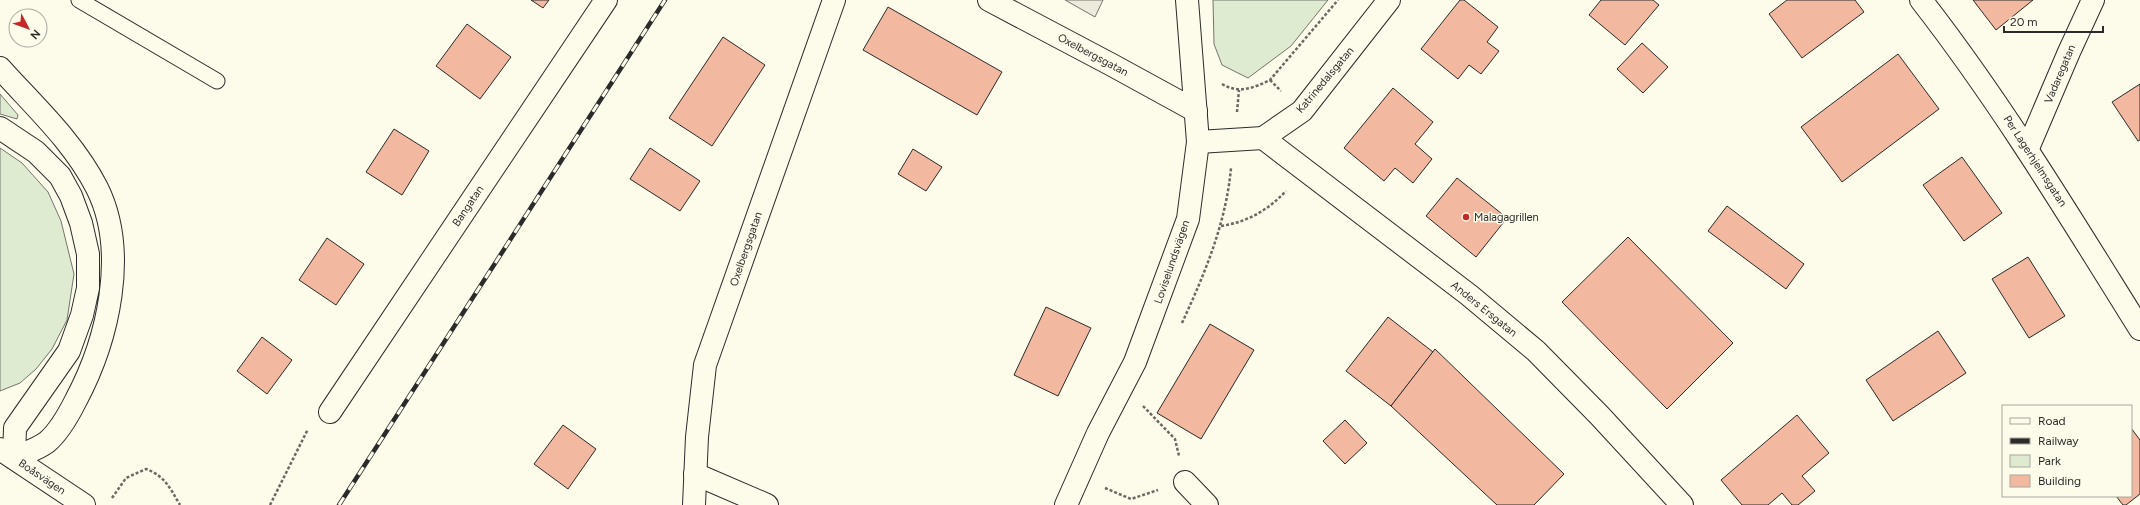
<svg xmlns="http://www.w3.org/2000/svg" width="2140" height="505" font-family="Figtree,sans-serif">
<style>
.green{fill:#deebd1;stroke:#74746e}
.parking{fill:#eceadb;stroke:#74746e}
.building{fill:#f2b8a0;stroke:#2b2b2b}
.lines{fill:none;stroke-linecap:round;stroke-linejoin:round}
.lane-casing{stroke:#2b2b2b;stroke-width:17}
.street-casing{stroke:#2b2b2b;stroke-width:24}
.secondary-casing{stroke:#2b2b2b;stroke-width:24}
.highway-casing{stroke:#2b2b2b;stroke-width:24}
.path{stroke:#6a6964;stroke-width:2.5;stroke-dasharray:3 2;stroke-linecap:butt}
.lane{stroke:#fdfbea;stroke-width:15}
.street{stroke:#fdfbea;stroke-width:22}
.secondary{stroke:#fdfbea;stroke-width:22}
.highway{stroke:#fdfbea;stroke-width:22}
.rail-casing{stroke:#2b2b2b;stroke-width:4.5}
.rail{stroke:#fdfbea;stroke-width:3;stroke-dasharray:9;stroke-linecap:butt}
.poi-dot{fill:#c62828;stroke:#fdfbea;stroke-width:1.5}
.labels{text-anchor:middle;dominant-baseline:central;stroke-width:3;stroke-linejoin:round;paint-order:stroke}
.street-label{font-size:11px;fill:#2b2b2b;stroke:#fdfbea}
.poi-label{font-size:11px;fill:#2b2b2b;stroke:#fdfbea;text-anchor:start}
</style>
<rect width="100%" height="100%" fill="#fdfbea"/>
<g class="green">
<path d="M 1213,0 L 1328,0 L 1291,46 L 1248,78 L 1222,65 L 1214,44 Z"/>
<path d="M 0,94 L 18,115 L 17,119 L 0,114 Z"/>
<path d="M 0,148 L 22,163 L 48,192 L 61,221 L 74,274 L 67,320 L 52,349 L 36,369 L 20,383 L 0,391 Z"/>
</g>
<path class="parking" d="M 1065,0 L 1103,0 L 1095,17 Z"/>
<g class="building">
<path d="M 531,0 L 549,0 L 543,8 Z"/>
<path d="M 1460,0 L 1464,0 L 1498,27 L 1487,42 L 1499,51 L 1481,74 L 1469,65 L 1458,79 L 1421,49 Z"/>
<path d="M 1601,0 L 1653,0 L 1659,5 L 1625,45 L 1589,15 Z"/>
<path d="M 1787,0 L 1855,0 L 1864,12 L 1802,58 L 1769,14 Z"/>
<path d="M 1973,0 L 2033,0 L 1996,30 Z"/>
<path d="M 888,7 L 1002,72 L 977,115 L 863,50 Z"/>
<path d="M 467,24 L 511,57 L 480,99 L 436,66 Z"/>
<path d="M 723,37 L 765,65 L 712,146 L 669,118 Z"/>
<path d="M 1642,43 L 1668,67 L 1643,93 L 1617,69 Z"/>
<path d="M 1898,54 L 1939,109 L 1842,182 L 1801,127 Z"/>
<path d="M 2140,84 L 2140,140 L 2138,141 L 2112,102 Z"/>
<path d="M 1393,88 L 1433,122 L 1415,144 L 1432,159 L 1413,183 L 1395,168 L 1384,181 L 1344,148 Z"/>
<path d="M 394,129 L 429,151 L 402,195 L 366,172 Z"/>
<path d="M 650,148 L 700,181 L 680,211 L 630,179 Z"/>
<path d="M 913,149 L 942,167 L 926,191 L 898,174 Z"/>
<path d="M 1962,157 L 2002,213 L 1964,241 L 1923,185 Z"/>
<path d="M 1457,178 L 1507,218 L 1476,257 L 1426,216 Z"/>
<path d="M 1727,206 L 1804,264 L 1786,289 L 1708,231 Z"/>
<path d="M 1628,237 L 1733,343 L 1667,409 L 1562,302 Z"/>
<path d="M 327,238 L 364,264 L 336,305 L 299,280 Z"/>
<path d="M 2028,257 L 2065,316 L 2029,338 L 1992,279 Z"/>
<path d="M 1046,307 L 1091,328 L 1058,396 L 1014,375 Z"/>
<path d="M 1388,317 L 1433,352 L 1391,406 L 1346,371 Z"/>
<path d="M 1210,324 L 1254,350 L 1201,439 L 1157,413 Z"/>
<path d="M 1938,331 L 1966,373 L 1893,421 L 1866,380 Z"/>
<path d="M 262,337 L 292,360 L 267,394 L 237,371 Z"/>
<path d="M 1435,349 L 1564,474 L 1534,505 L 1497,505 L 1391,406 Z"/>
<path d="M 1797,415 L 1829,453 L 1802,476 L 1815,491 L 1798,505 L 1792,505 L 1782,493 L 1768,505 L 1742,505 L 1721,480 Z"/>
<path d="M 1345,420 L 1367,443 L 1345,464 L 1323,441 Z"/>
<path d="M 563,425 L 596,449 L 568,489 L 534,464 Z"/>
<path d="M 2131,428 L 2140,440 L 2140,494 L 2126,505 L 2123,505 L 2116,496 L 2131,496 Z"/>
</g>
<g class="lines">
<g class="lane-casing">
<path id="lane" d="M 79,0 L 217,81"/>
</g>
<g class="street-casing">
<g id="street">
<path d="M 989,0 L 1112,65 L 1196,111"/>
<path d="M 1921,0 C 2002,104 2070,217 2140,329"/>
<path d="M 1263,138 L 1469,295 L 1536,351 L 1600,416 L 1682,505"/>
<path d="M 2028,148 L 2069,52 L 2093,0"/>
<path d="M 330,412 L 606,0"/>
<path d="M 695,474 L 767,505"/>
<path d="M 1185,482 L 1207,505"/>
<path d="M 694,505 L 697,437 L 705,365 L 834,0"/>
</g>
</g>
<g class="secondary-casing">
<g id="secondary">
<path d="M 1198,142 L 1263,138 L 1302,111 L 1389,0"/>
<path d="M 0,449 L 84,505"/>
<path d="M 1066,505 L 1098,433 L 1135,362 L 1188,219 L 1198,142 L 1187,0"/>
</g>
</g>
<g class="highway-casing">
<path id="highway" d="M 0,68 C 34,106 73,141 97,188 C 129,252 108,340 76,400 C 69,414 59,432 47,442 C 38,449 25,453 14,458 L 15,428 L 69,351 L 82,315 L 88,288 L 88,254 L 81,223 L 71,196 L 60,176 L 36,152 L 0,128"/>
</g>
<g class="path">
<path d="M 1270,80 L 1281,91"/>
<path d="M 1222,84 C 1238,94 1254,88 1270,80 L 1338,0"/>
<path d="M 1237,112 L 1239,90"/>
<path d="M 1221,226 C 1247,222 1267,211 1286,191"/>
<path d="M 1182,323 C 1205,273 1226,223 1231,168"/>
<path d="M 1143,406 L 1175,439 L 1179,456"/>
<path d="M 1105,488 L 1131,499 L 1158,490"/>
<path d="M 112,498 L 126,478 L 146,469 C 165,476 170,488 180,505"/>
<path d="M 270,505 L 308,429"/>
</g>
<use href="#lane" class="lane"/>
<use href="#street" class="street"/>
<use href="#secondary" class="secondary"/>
<use href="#highway" class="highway"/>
<g class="rail-casing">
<path id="rail" d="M 339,505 L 665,0"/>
</g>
<use href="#rail" class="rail"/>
</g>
<circle class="poi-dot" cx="1466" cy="217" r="4"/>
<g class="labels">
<g class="street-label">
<text transform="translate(1093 55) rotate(28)">Oxelbergsgatan</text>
<text transform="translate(2060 74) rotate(-67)">Vadaregatan</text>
<text transform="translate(1325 80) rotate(-50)">Katrinedalsgatan</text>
<text transform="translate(2035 161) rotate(57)">Per Lagerhjelmsgatan</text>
<text transform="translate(468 206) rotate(-56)">Bangatan</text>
<text transform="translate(746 249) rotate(-71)">Oxelbergsgatan</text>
<text transform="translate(1172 262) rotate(-71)">Loviselundsvägen</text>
<text transform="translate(1484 309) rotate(39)">Anders Ersgatan</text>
<text transform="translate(42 477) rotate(34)">Boåsvägen</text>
</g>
<g class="poi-label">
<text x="1474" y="217">Malagagrillen</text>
</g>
</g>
<rect x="2002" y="405" width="130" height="92" fill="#fdfbea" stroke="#a9a89e"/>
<rect x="2010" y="418" width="20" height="6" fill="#fdfbea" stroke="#a9a89e"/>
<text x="2038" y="425" font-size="12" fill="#2b2b2b">Road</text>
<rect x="2010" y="438" width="20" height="6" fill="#2b2b2b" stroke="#a9a89e"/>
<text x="2038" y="445" font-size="12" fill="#2b2b2b">Railway</text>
<rect x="2010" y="455" width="20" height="12" fill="#deebd1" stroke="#a9a89e"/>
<text x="2038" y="465" font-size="12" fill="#2b2b2b">Park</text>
<rect x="2010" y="475" width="20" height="12" fill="#f2b8a0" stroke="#a9a89e"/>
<text x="2038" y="485" font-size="12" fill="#2b2b2b">Building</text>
<g transform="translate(28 28) rotate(131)"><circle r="19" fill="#fdfbea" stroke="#a9a89e"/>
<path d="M0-3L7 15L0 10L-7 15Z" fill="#c62828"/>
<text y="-6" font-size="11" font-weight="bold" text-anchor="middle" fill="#2b2b2b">N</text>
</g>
<path d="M2004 26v6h99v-6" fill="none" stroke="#2b2b2b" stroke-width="2"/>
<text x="2010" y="26" font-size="12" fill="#2b2b2b" stroke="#fdfbea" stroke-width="3" paint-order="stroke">20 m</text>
</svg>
